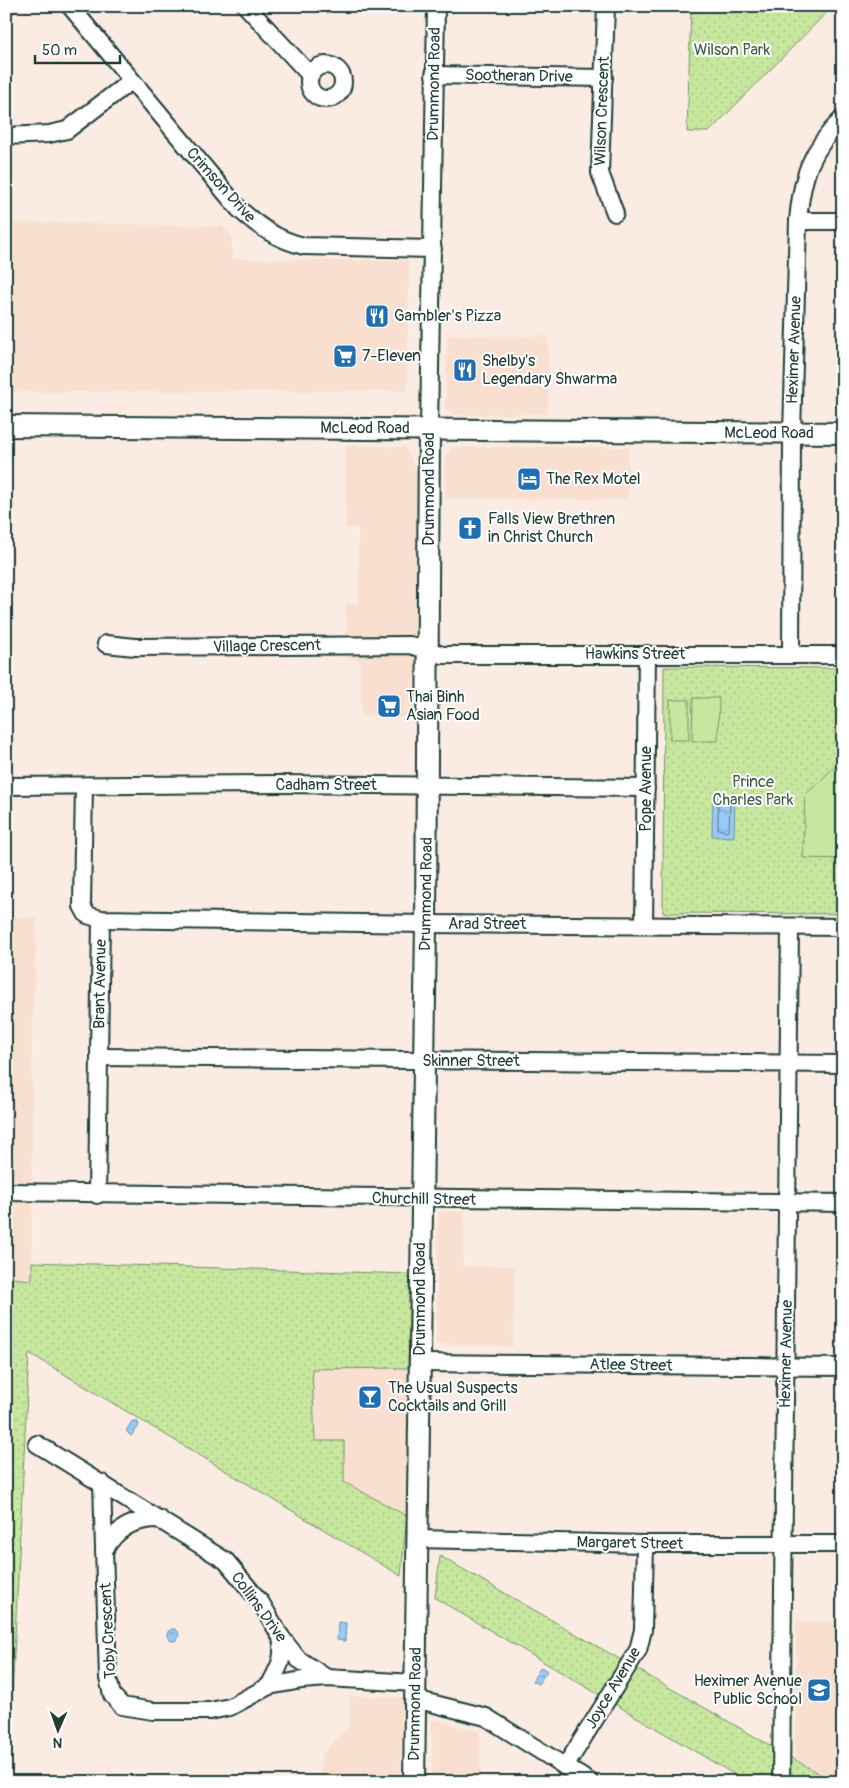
<svg xmlns="http://www.w3.org/2000/svg" width="849" height="1788" font-family="Pangolin,sans-serif">
<style>
.built{fill:#f8dfcf}
.green{fill:url(#green-dots);stroke:#739269}
.pitch{fill:#c7e69e;stroke:#739269}
.water{fill:url(#water-ripples);stroke:#6991a8}
.lines{fill:none;stroke-linecap:round;stroke-linejoin:round}
.shore{stroke:#507582;stroke-width:1}
.minor-casing{stroke:#1f3d34;stroke-width:20}
.major-casing{stroke:#1f3d34;stroke-width:24}
.minor{stroke:#fff;stroke-width:16}
.major{stroke:#fff;stroke-width:20}
.labels{text-anchor:middle;dominant-baseline:central;stroke-width:4;stroke-linejoin:round;paint-order:stroke}
.park-label{font-size:16px;fill:#415f49;stroke:#fff}
.street-label{font-size:16px;fill:#1f3d34;stroke:#fff}
.poi-label{font-size:16px;fill:#1f3d34;stroke:#fff;text-anchor:start}
</style>
<defs>
<pattern id="green-dots" width="8" height="8" patternUnits="userSpaceOnUse" patternTransform="scale(1.25)"><rect width="8" height="8" fill="#c7e69e"/><path d="M2 2h.1M6 6h.1" fill="none" stroke="#aac689" stroke-width="1.8" stroke-linecap="round"/></pattern>
<pattern id="water-ripples" width="26" height="14" patternUnits="userSpaceOnUse" patternTransform="scale(1.25)"><rect width="26" height="14" fill="#9ac9f6"/><path d="M2 4q2-2 4 0t4 0M15 11q2-2 4 0t4 0" fill="none" stroke="#7da4c8"/></pattern>
</defs>
<rect width="100%" height="100%" fill="#fbece3"/>
<filter id="ink" filterUnits="userSpaceOnUse"><feTurbulence type="fractalNoise" baseFrequency=".02" numOctaves="2"/><feDisplacementMap in="SourceGraphic" scale="10" xChannelSelector="R" yChannelSelector="G"/><feConvolveMatrix kernelMatrix="1 2 1 2 8 2 1 2 1" color-interpolation-filters="sRGB"/></filter>
<g filter="url(#ink)">
<g class="built">
<path d="M 6,222 L 222,226 L 232,237 L 232,259 L 409,261 L 407,391 L 6,392 Z"/>
<path d="M 447,335 L 548,336 L 548,414 L 454,415 L 445,408 Z"/>
<path d="M 346,445 L 405,447 L 418,474 L 413,717 L 362,716 L 360,659 L 347,659 L 346,604 L 359,603 L 358,528 L 346,528 Z"/>
<path d="M 452,447 L 628,447 L 628,499 L 446,499 L 445,456 Z"/>
<path d="M 6,917 L 37,918 L 32,1045 L 32,1280 L 11,1278 L 6,1275 Z"/>
<path d="M 438,1211 L 464,1212 L 463,1266 L 515,1266 L 513,1346 L 436,1344 Z"/>
<path d="M 312,1368 L 408,1368 L 407,1516 L 344,1482 L 315,1441 Z"/>
<path d="M 796,1621 L 843,1622 L 843,1782 L 836,1782 L 795,1757 Z"/>
<path d="M 349,1696 L 403,1697 L 400,1782 L 321,1782 L 321,1755 L 350,1724 Z"/>
<path d="M 432,1719 L 479,1731 L 481,1782 L 432,1782 Z"/>
</g>
<g class="green">
<path d="M 6,6 L 23,6 L 6,19 Z"/>
<path d="M 691,6 L 833,6 L 709,132 L 687,132 Z"/>
<path d="M 664,667 L 843,668 L 843,914 L 663,913 Z"/>
<path d="M 32,1262 L 410,1274 L 408,1368 L 312,1369 L 315,1441 L 344,1441 L 344,1482 L 407,1516 L 401,1576 L 29,1353 L 8,1779 L 6,1275 L 11,1278 L 32,1280 Z"/>
<path d="M 440,1556 L 834,1782 L 747,1782 L 435,1598 Z"/>
</g>
<g class="pitch">
<path d="M 693,698 L 719,698 L 718,741 L 692,741 Z"/>
<rect x="670" y="700" width="19" height="40"/>
<path d="M 843,759 L 843,859 L 803,858 L 805,795 Z"/>
</g>
<g class="water">
<path d="M 713,795 L 735,795 L 734,837 L 712,836 Z"/>
<path d="M 132,1421 L 138,1422 L 139,1426 L 131,1436 L 126,1431 Z"/>
<path d="M 338,1622 L 346,1623 L 345,1641 L 337,1640 Z"/>
<circle cx="173" cy="1635" r="6"/>
<path d="M 541,1667 L 547,1671 L 538,1684 L 532,1681 Z"/>
</g>
<g class="lines">
<path class="shore" d="M 720,800 L 730,802 L 729,829 L 727,832 L 718,829 L 718,802 Z"/>
<g class="minor-casing">
<g id="minor">
<path d="M 70,6 L 239,209 C 259,227 278,240 304,246 L 433,249"/>
<path d="M 246,6 L 310,75"/>
<path d="M 606,6 L 600,173 L 615,213"/>
<circle cx="326" cy="82" r="17"/>
<path d="M 434,75 L 604,78"/>
<path d="M 6,136 L 49,134 L 67,130 L 131,81"/>
<path d="M 798,221 L 843,221"/>
<path d="M 429,428 L 436,6"/>
<path d="M 106,644 L 135,647 L 410,645 L 443,655 L 843,655"/>
<path d="M 791,654 L 792,434 L 798,221 C 802,176 810,151 843,118"/>
<path d="M 6,786 L 279,784 L 646,788"/>
<path d="M 84,786 L 82,906 L 87,915 L 101,919 L 426,924 L 843,927"/>
<path d="M 644,925 L 647,654"/>
<path d="M 99,1057 L 843,1064"/>
<path d="M 6,1192 L 843,1203"/>
<path d="M 97,1195 L 101,919"/>
<path d="M 420,1363 L 843,1367"/>
<path d="M 37,1444 L 226,1561 L 261,1603 L 281,1637 L 298,1659 L 327,1678"/>
<path d="M 102,1483 L 108,1678 L 112,1695 L 122,1706 L 153,1711 L 210,1711 L 230,1707 L 269,1686 L 302,1680 L 327,1678 L 415,1683"/>
<path d="M 417,1539 L 645,1544 L 843,1544"/>
<path d="M 104,1550 C 118,1527 134,1519 160,1519"/>
<path d="M 269,1686 C 279,1667 285,1659 281,1637"/>
<path d="M 415,1699 L 486,1717 L 590,1782"/>
<path d="M 565,1767 L 638,1650 L 643,1630 L 645,1544"/>
<path d="M 781,1782 L 790,927"/>
</g>
</g>
<g class="major-casing">
<g id="major">
<path d="M 6,426 L 843,433"/>
<path d="M 414,1782 L 426,924 L 429,428"/>
</g>
</g>
<use href="#minor" class="minor"/>
<use href="#major" class="major"/>
</g>
</g>
<defs>
<g id="restaurant-square" transform="scale(1.25)"><rect x="-9" y="-9" width="18" height="18" rx="4" fill="#1f6fb2" stroke="#fff"/><path d="M-5-6h1v4h1v-4h1v4h1v-4h1v5L-1.5 .5V6h-2V.5L-5-1ZM5-6V6H3V1.5H1.5Q1.5-4 5-6Z" fill="#fff"/></g>
<g id="supermarket-square" transform="scale(1.25)"><rect x="-9" y="-9" width="18" height="18" rx="4" fill="#1f6fb2" stroke="#fff"/><path d="M-6-5.5h2.5l.6 2H6L4.5 2H-2.5L-4.4-4H-6ZM-1.5 3.2a1.3 1.3 0 1 0 .1 0ZM3 3.2a1.3 1.3 0 1 0 .1 0Z" fill="#fff"/></g>
<g id="hotel-square" transform="scale(1.25)"><rect x="-9" y="-9" width="18" height="18" rx="4" fill="#1f6fb2" stroke="#fff"/><path d="M-6-4.5h1.5V1H6V5H4.5V3h-9V5H-6ZM-4 0a1.8 1.8 0 1 1 3.6 0ZM.5 0V-2.5h3Q6-2.5 6 0Z" fill="#fff"/></g>
<g id="church-square" transform="scale(1.25)"><rect x="-9" y="-9" width="18" height="18" rx="4" fill="#1f6fb2" stroke="#fff"/><path d="M-1.2-6h2.4v3.5h3.3v2.4h-3.3V6h-2.4V-.1h-3.3v-2.4h3.3Z" fill="#fff"/></g>
<g id="bar-square" transform="scale(1.25)"><rect x="-9" y="-9" width="18" height="18" rx="4" fill="#1f6fb2" stroke="#fff"/><path d="M-6-5H6L.8 .8V4.5H3.5V6h-7V4.5H-.8V.8Z" fill="#fff"/></g>
<g id="school-square" transform="scale(1.25)"><rect x="-9" y="-9" width="18" height="18" rx="4" fill="#1f6fb2" stroke="#fff"/><path d="M0-5L7-2L0 1L-7-2ZM-4 1L0 2.5L4 1V4Q0 6-4 4Z" fill="#fff"/></g>
</defs>
<g fill-rule="evenodd">
<use href="#restaurant-square" x="377" y="316"/>
<use href="#supermarket-square" x="345" y="356"/>
<use href="#restaurant-square" x="465" y="370"/>
<use href="#hotel-square" x="529" y="479"/>
<use href="#church-square" x="470" y="528"/>
<use href="#supermarket-square" x="389" y="706"/>
<use href="#bar-square" x="370" y="1397"/>
<use href="#school-square" x="819" y="1690"/>
</g>
<g class="labels">
<g class="park-label">
<text x="732" y="50">Wilson Park</text>
<text x="753" y="782">Prince<tspan x="753" dy="18">Charles Park</tspan></text>
</g>
<g class="street-label">
<text transform="translate(519 76) rotate(1)">Sootheran Drive</text>
<text transform="translate(434 84) rotate(-89)">Drummond Road</text>
<text transform="translate(602 111) rotate(-88)">Wilson Crescent</text>
<text transform="translate(221 185) rotate(48)">Crimson Drive</text>
<text transform="translate(794 350) rotate(-88)">Heximer Avenue</text>
<text x="365" y="428">McLeod Road</text>
<text x="769" y="433">McLeod Road</text>
<text transform="translate(429 489) rotate(-90)">Drummond Road</text>
<text transform="translate(267 646) rotate(-1)">Village Crescent</text>
<text x="635" y="654">Hawkins Street</text>
<text x="326" y="785">Cadham Street</text>
<text transform="translate(646 789) rotate(-90)">Pope Avenue</text>
<text transform="translate(426 894) rotate(-89)">Drummond Road</text>
<text x="487" y="924">Arad Street</text>
<text transform="translate(100 984) rotate(-89)">Brant Avenue</text>
<text x="471" y="1061">Skinner Street</text>
<text transform="translate(424 1199) rotate(1)">Churchill Street</text>
<text transform="translate(420 1299) rotate(-90)">Drummond Road</text>
<text transform="translate(786 1354) rotate(-89)">Heximer Avenue</text>
<text transform="translate(631 1365) rotate(1)">Atlee Street</text>
<text transform="translate(630 1543) rotate(1)">Margaret Street</text>
<text transform="translate(259 1607) rotate(54)">Collins Drive</text>
<text transform="translate(108 1631) rotate(-93)">Toby Crescent</text>
<text transform="translate(613 1688) rotate(-59)">Joyce Avenue</text>
<text transform="translate(415 1704) rotate(-89)">Drummond Road</text>
</g>
<g class="poi-label">
<text x="394" y="316">Gambler's Pizza</text>
<text x="362" y="356">7-Eleven</text>
<text x="482" y="361">Shelby's<tspan x="482" dy="18">Legendary Shwarma</tspan></text>
<text x="546" y="479">The Rex Motel</text>
<text x="488" y="519">Falls View Brethren<tspan x="488" dy="18">in Christ Church</tspan></text>
<text x="406" y="697">Thai Binh<tspan x="406" dy="18">Asian Food</tspan></text>
<text x="388" y="1388">The Usual Suspects<tspan x="388" dy="18">Cocktails and Grill</tspan></text>
<text x="802" y="1681" text-anchor="end">Heximer Avenue<tspan x="802" dy="18">Public School</tspan></text>
</g>
</g>
<rect width="849" height="1788" fill="none" stroke="#fff" stroke-width="25"/>
<rect x="12" y="12" width="824" height="1763" fill="none" stroke="#1f3d34" stroke-width="2" filter="url(#ink)"/>
<g transform="translate(58 1730) rotate(182)" stroke="#ffffff" stroke-width="4" paint-order="stroke">
<path d="M0-4L9 19L0 12L-9 19Z" fill="#1f3d34"/>
<text y="-8" font-size="14" font-weight="bold" text-anchor="middle" fill="#1f3d34">N</text>
</g>
<path d="M35 55v8h85v-8" fill="none" stroke="#1f3d34" stroke-width="2.5"/>
<text x="42" y="55" font-size="15" fill="#1f3d34" stroke="#ffffff" stroke-width="4" paint-order="stroke">50 m</text>
</svg>
